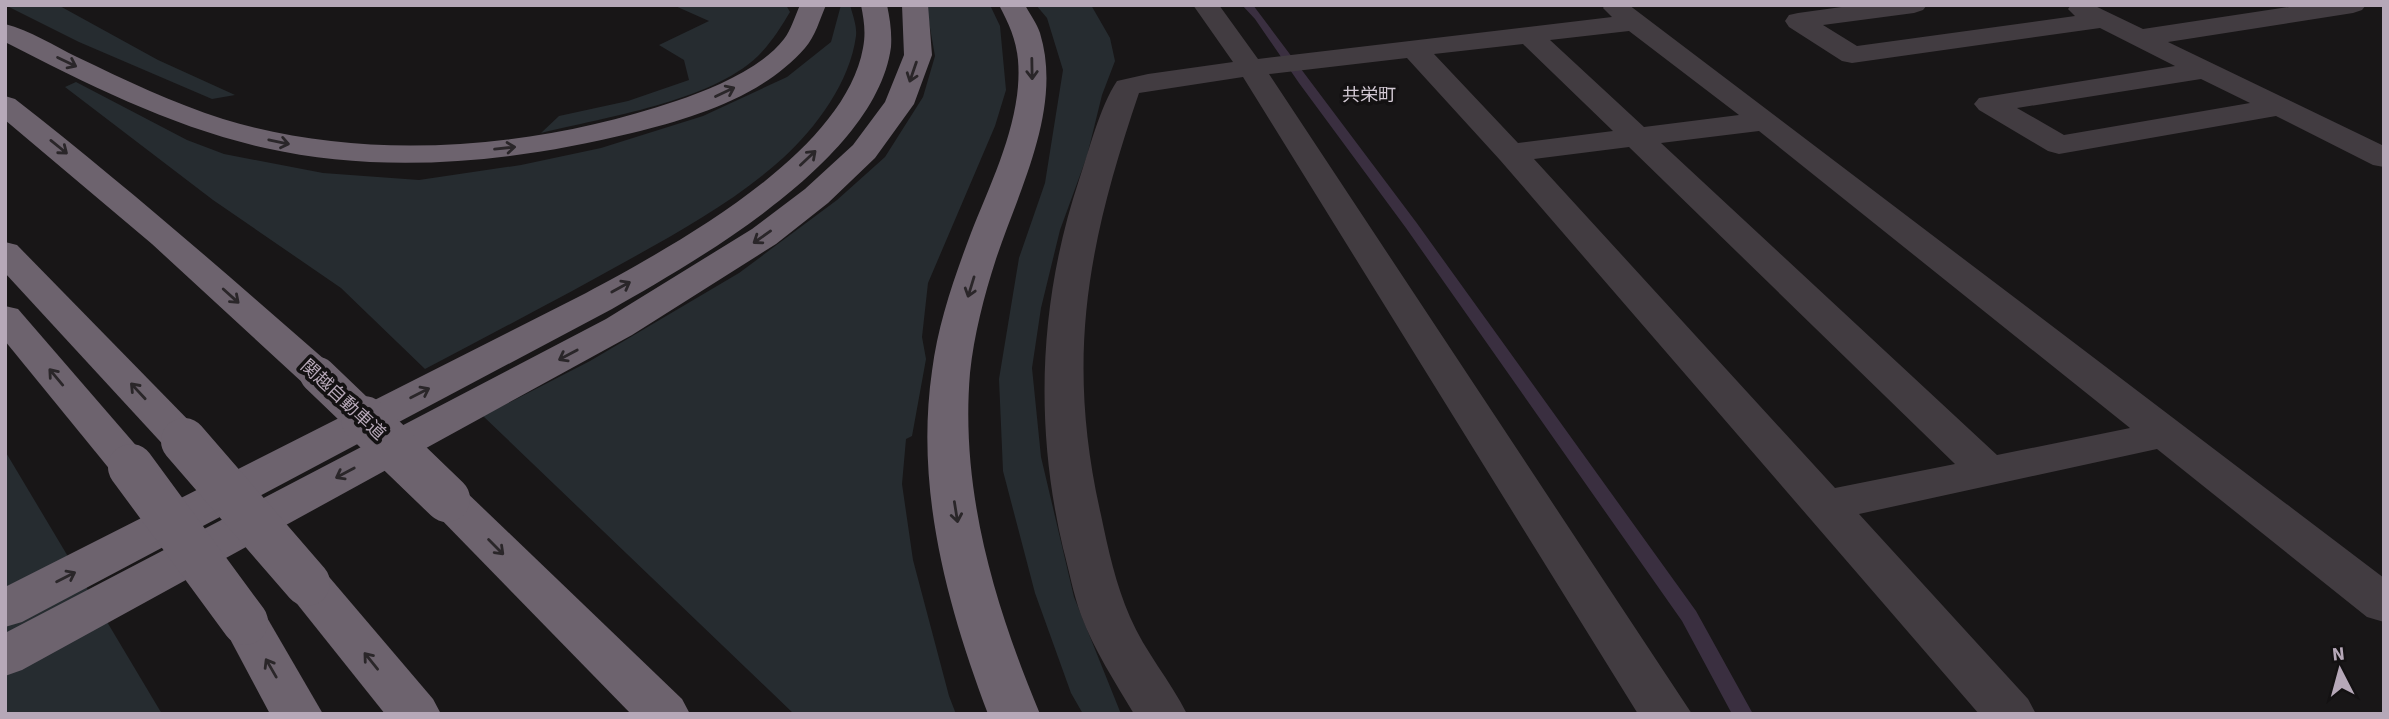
<svg xmlns="http://www.w3.org/2000/svg" width="2389" height="719" font-family="'Source Sans 3','Noto Sans JP',sans-serif">
<style>
.green{fill:#262c30}
.lines{fill:none;stroke-linecap:round;stroke-linejoin:round}
.stream{fill:#3a2f40;fill-rule:evenodd}
.minor{fill:#423c41;fill-rule:evenodd}
.motorway{fill:#6d636e;fill-rule:evenodd}
.motorway-bridge-far1{stroke:#6d636e;stroke-width:36}
.motorway-bridge{stroke:#6d636e;stroke-width:46}
.oneway{stroke:#2a2629}
.labels{text-anchor:middle;dominant-baseline:central;stroke-width:7;stroke-linejoin:round;paint-order:stroke}
.far-quarter-label{font-size:18px;fill:#d3c9d4;stroke:#131112}
.street-label{font-size:18px;fill:#b6a8b8;stroke:#131112}
</style>
<rect width="100%" height="100%" fill="#181617"/>
<g class="green">
<path d="M 5,5 L 58,5 L 158,60 L 235,95 L 212,99 L 79,42 Z"/>
<path d="M 673,5 L 786,5 L 790,12 C 781,27 771,43 758,56 C 710,102 605,117 541,133 L 559,116 L 628,101 L 689,80 L 684,60 L 659,45 L 709,21 Z"/>
<path d="M 841,5 L 850,5 C 853,16 857,26 856,36 C 850,82 816,128 783,158 C 739,198 684,229 632,258 C 564,296 495,332 425,369 L 341,288 L 213,200 L 65,87 L 76,82 L 187,140 L 224,154 L 323,173 L 419,180 L 521,165 L 601,148 L 703,116 L 787,77 L 831,42 Z"/>
<path d="M 926,5 L 990,5 L 1000,26 L 1006,90 L 995,126 L 928,283 L 922,337 L 926,359 L 912,436 L 906,439 L 902,484 L 913,560 L 949,696 L 956,714 L 794,714 L 483,416 L 590,361 L 739,273 L 837,200 L 885,157 L 923,97 L 935,56 Z"/>
<path d="M 1036,5 L 1091,5 L 1110,38 L 1115,61 L 1102,95 L 1087,156 L 1060,230 L 1041,308 L 1032,368 L 1041,457 L 1074,597 L 1121,714 L 1083,714 L 1071,693 L 1035,593 L 1003,471 L 999,379 L 1019,258 L 1045,183 L 1063,70 L 1047,18 Z"/>
<path d="M 5,451 L 162,714 L 5,714 Z"/>
</g>
<g class="lines">
<path class="stream" d="M 1242,5 L 1253,5 L 1416,222 L 1696,611 L 1753,714 L 1732,714 L 1682,621 L 1406,228 L 1299,83 L 1255,19 Z"/>
<g class="minor">
<path d="M 1193,5 L 1219,5 L 1258,59 L 1612,17 L 1603,8 L 1605,5 L 1629,5 L 2384,578 L 2384,622 L 2367,617 L 2157,449 L 1859,514 L 2028,699 L 2036,714 L 1979,714 L 1500,160 L 1407,58 L 1269,74 L 1692,714 L 1638,714 L 1243,77 L 1139,93 C 1088,243 1065,357 1101,515 C 1108,549 1116,585 1130,617 C 1145,652 1170,680 1187,714 L 1134,714 C 1115,682 1094,650 1081,615 C 1073,593 1069,570 1063,548 C 1034,425 1039,300 1079,180 C 1089,151 1100,106 1117,81 L 1148,74 L 1233,62 ZM 1629,31 L 1739,115 L 1644,127 L 1550,40 ZM 1523,44 L 1613,131 L 1518,143 L 1434,54 ZM 1759,131 L 2130,428 L 1997,455 L 1661,143 ZM 1629,147 L 1955,464 L 1835,488 L 1534,159 Z"/>
<path d="M 1856,5 L 1927,5 L 1923,10 L 1914,13 L 1823,25 L 1857,46 L 2075,16 L 2068,9 L 2071,5 L 2093,5 L 2143,29 L 2302,5 L 2366,5 L 2362,10 L 2353,13 L 2168,42 L 2384,146 L 2384,167 L 2373,165 L 2276,116 L 2059,154 L 2048,151 L 1979,110 L 1974,104 L 1979,98 L 2175,66 L 2100,28 L 1852,63 L 1842,61 L 1789,27 L 1785,21 L 1789,15 L 1798,13 ZM 2201,79 L 2250,103 L 2064,135 L 2017,108 Z"/>
</g>
<g class="motorway">
<path d="M 800,5 L 826,5 C 820,19 815,37 805,48 C 762,97 693,118 632,133 C 513,162 386,175 265,148 C 172,127 89,85 5,42 L 5,24 C 30,30 54,46 77,57 C 125,80 173,103 223,119 C 366,163 535,149 676,101 C 711,89 761,69 784,39 C 791,30 795,16 800,5 Z"/>
<path d="M 861,5 L 887,5 C 890,19 892,33 891,47 C 876,159 701,258 612,309 L 22,622 L 5,627 L 5,587 L 586,293 C 673,246 844,154 863,48 C 866,33 864,20 861,5 Z"/>
<path d="M 902,5 L 928,5 L 932,55 L 914,104 L 875,158 L 828,203 L 776,244 L 632,335 L 22,670 L 5,676 L 5,633 L 606,319 L 752,229 L 805,189 L 853,145 L 885,102 L 904,55 Z"/>
<path d="M 999,5 L 1025,5 C 1030,14 1037,24 1040,33 C 1063,108 1019,190 996,259 C 984,296 974,335 970,373 C 960,492 995,606 1040,714 L 988,714 C 947,605 915,489 932,371 C 938,324 954,278 971,233 C 992,180 1023,118 1018,60 C 1016,39 1009,24 999,5 Z"/>
<path d="M 5,96 L 15,99 C 124,184 228,275 332,366 L 338,375 L 332,384 L 318,387 L 304,384 L 152,244 L 5,120 Z"/>
<path d="M 5,242 L 17,245 L 199,431 L 205,441 L 199,451 L 184,455 L 169,451 L 5,273 Z"/>
<path d="M 5,306 L 18,309 L 146,457 L 152,467 L 146,477 L 131,481 L 116,477 L 5,341 Z"/>
<path d="M 447,484 L 462,488 L 682,699 L 690,714 L 631,714 L 432,510 L 425,499 L 432,488 Z"/>
<path d="M 307,565 L 324,571 L 433,699 L 441,714 L 385,714 L 290,595 L 284,583 L 290,571 Z"/>
<path d="M 245,603 L 262,609 L 323,714 L 270,714 L 221,622 L 228,609 Z"/>
</g>
<path class="motorway-bridge-far1" d="M 318,375 L 366,421"/>
<g class="motorway-bridge">
<path d="M 364,419 L 447,499"/>
<path d="M 184,441 L 307,583"/>
<path d="M 131,467 L 245,622"/>
</g>
</g>
<defs><path id="oneway-shaft" d="M-6 0H5M1.5-3L5.5 0L1.5 3" fill="none" stroke-width="1.6" stroke-linecap="round" stroke-linejoin="round" transform="scale(1.75)"/></defs>
<g class="oneway">
<use href="#oneway-shaft" transform="translate(67 62) rotate(26)"/>
<use href="#oneway-shaft" transform="translate(1032 69) rotate(89)"/>
<use href="#oneway-shaft" transform="translate(913 72) rotate(109)"/>
<use href="#oneway-shaft" transform="translate(725 92) rotate(-25)"/>
<use href="#oneway-shaft" transform="translate(279 142) rotate(12)"/>
<use href="#oneway-shaft" transform="translate(59 147) rotate(39)"/>
<use href="#oneway-shaft" transform="translate(505 148) rotate(-6)"/>
<use href="#oneway-shaft" transform="translate(808 158) rotate(-43)"/>
<use href="#oneway-shaft" transform="translate(762 237) rotate(145)"/>
<use href="#oneway-shaft" transform="translate(621 287) rotate(-29)"/>
<use href="#oneway-shaft" transform="translate(971 287) rotate(107)"/>
<use href="#oneway-shaft" transform="translate(231 296) rotate(42)"/>
<use href="#oneway-shaft" transform="translate(568 355) rotate(152)"/>
<use href="#oneway-shaft" transform="translate(56 377) rotate(-130)"/>
<use href="#oneway-shaft" transform="translate(138 391) rotate(-133)"/>
<use href="#oneway-shaft" transform="translate(420 393) rotate(-27)"/>
<use href="#oneway-shaft" transform="translate(345 473) rotate(152)"/>
<use href="#oneway-shaft" transform="translate(956 512) rotate(81)"/>
<use href="#oneway-shaft" transform="translate(496 547) rotate(45)"/>
<use href="#oneway-shaft" transform="translate(66 577) rotate(-27)"/>
<use href="#oneway-shaft" transform="translate(371 661) rotate(-129)"/>
<use href="#oneway-shaft" transform="translate(271 668) rotate(-120)"/>
</g>
<g class="labels">
<g class="far-quarter-label">
<text x="1369" y="95">共栄町</text>
</g>
<g class="street-label">
<text transform="translate(343 400) rotate(43)">関越自動車道</text>
</g>
</g>
<rect width="2389" height="719" fill="none" stroke="#b6a8b8" stroke-width="14"/>
<g transform="translate(2340 670) rotate(354)" stroke="#131112" stroke-width="5" paint-order="stroke">
<path d="M0-5L12 26L0 18L-12 26Z" fill="#b6a8b8"/>
<text y="-10" font-size="19" font-weight="bold" text-anchor="middle" fill="#b6a8b8">N</text>
</g>
</svg>
